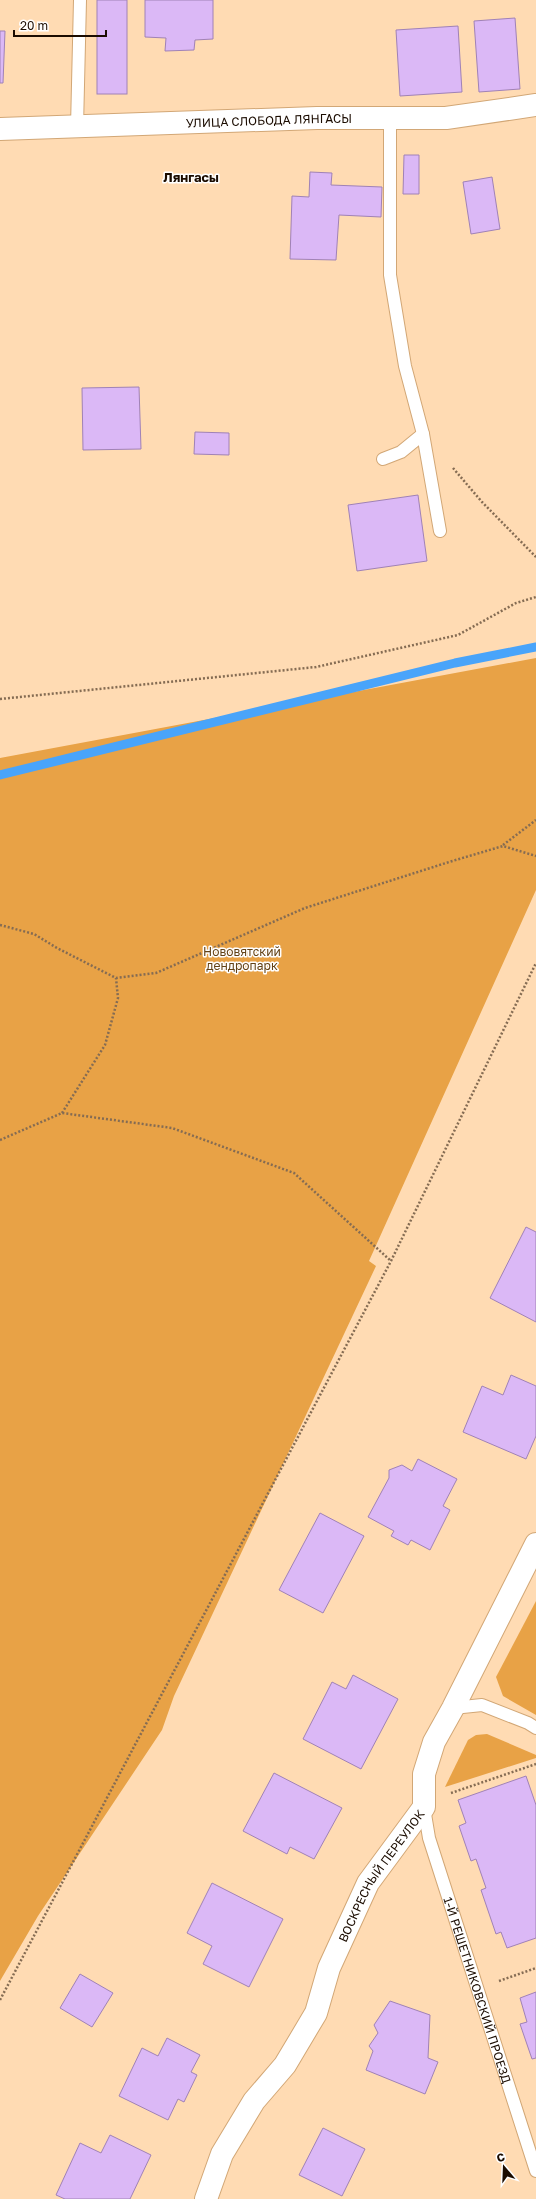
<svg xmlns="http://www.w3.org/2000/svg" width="536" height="2199" font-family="'Golos Text',sans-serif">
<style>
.green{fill:#e8a246}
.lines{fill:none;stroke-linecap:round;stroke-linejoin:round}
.stream{stroke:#49a4fa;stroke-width:9}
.building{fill:#dbb8f6;stroke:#a082b6}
.lane-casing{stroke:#d2a776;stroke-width:14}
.street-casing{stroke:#d2a776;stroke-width:24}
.path{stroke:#856c53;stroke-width:2.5;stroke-dasharray:2 2;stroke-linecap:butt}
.lane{stroke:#fff;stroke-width:12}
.street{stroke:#fff;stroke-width:22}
.labels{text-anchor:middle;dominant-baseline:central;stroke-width:3;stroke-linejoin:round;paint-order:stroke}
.street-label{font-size:12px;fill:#1b0c00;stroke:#fff}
.park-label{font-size:12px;fill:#634216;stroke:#fff}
.neighbourhood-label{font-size:13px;font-weight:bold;fill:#1b0c00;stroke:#fff}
</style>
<rect width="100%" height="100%" fill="#ffdbb3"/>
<g class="green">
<path d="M 536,658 L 536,890 L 369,1261 L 376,1266 L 174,1696 L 162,1730 L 38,1916 L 0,1981 L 0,758 Z"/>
<path d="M 536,1601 L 536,1715 L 503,1696 L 496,1677 Z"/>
<path d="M 487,1734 L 536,1755 L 536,1758 L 445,1787 L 468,1740 L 476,1735 Z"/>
</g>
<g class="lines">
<path class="stream" d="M 0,775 L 455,663 L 536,647"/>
</g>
<g class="building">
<rect x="97" y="0" width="30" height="94"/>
<path d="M 145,0 L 213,0 L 213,39 L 195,40 L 194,50 L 165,51 L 166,38 L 145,37 Z"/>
<path d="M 515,18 L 520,89 L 479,92 L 474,21 Z"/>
<path d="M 458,26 L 462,92 L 400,96 L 396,30 Z"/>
<path d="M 0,31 L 5,31 L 3,83 L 0,83 Z"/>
<path d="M 404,155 L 419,155 L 419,194 L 403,194 Z"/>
<path d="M 310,172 L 332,173 L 331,185 L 382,187 L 381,217 L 339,215 L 336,260 L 290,259 L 292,196 L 309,197 Z"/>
<path d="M 492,177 L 500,229 L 471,234 L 463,182 Z"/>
<path d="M 139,387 L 141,449 L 83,450 L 82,388 Z"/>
<path d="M 195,432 L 229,433 L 229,455 L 194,454 Z"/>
<path d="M 418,495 L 427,561 L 357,571 L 348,505 Z"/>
<path d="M 526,1227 L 536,1232 L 536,1322 L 490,1298 Z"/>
<path d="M 511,1375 L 536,1386 L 536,1436 L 526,1459 L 463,1432 L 482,1386 L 503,1395 Z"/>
<path d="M 418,1459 L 457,1479 L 443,1506 L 450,1510 L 430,1550 L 411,1540 L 408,1545 L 391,1536 L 394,1531 L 368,1517 L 389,1478 L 389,1470 L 402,1465 L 412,1471 Z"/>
<path d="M 320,1513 L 364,1536 L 323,1613 L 279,1590 Z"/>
<path d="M 353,1675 L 398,1699 L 361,1769 L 303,1739 L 332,1682 L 346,1689 Z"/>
<path d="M 274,1773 L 342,1808 L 314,1859 L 290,1847 L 287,1854 L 243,1831 Z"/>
<path d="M 526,1776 L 536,1805 L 536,1938 L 507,1948 L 501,1932 L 496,1934 L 481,1890 L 486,1888 L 476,1859 L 471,1861 L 459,1826 L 466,1823 L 458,1800 Z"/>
<path d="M 212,1883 L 283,1919 L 249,1987 L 203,1964 L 212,1946 L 187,1933 Z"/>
<path d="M 80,1974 L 113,1993 L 92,2027 L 60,2008 Z"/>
<path d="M 536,1992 L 536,2058 L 532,2059 L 520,2024 L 527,2022 L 520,1998 Z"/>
<path d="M 390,2001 L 430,2015 L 428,2058 L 438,2062 L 425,2094 L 366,2070 L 373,2051 L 369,2046 L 378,2033 L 374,2025 Z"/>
<path d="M 167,2038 L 200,2055 L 191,2072 L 197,2075 L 184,2102 L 178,2099 L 168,2120 L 119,2096 L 142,2048 L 158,2056 Z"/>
<path d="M 323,2128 L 365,2149 L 342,2196 L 299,2175 Z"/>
<path d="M 110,2135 L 151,2155 L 130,2199 L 65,2199 L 56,2195 L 80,2143 L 101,2153 Z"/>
</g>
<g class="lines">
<g class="lane-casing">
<g id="lane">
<path d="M 390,119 L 390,275 L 405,366 L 423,434 L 440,531"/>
<path d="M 77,127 L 80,0"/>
<path d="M 383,459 L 401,452 L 423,434"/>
<path d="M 453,1708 L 482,1705 L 528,1723 L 536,1728"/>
<path id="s1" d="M 424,1808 L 429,1838 L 536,2171"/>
</g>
</g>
<g class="street-casing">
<g id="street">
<path id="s2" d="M 0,129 L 317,118 L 446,118 L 536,105"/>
<path id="s3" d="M 206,2199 L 222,2154 L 254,2101 L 285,2065 L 316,2013 L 329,1968 L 368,1883 L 424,1807 L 424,1774 L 434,1742 L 453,1708 L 536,1544"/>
</g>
</g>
<g class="path">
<path d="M 453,468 L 482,502 L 536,557"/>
<path d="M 0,699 L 316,667 L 458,635 L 516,603 L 536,597"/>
<path d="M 503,845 L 536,820"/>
<path d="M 0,925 L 34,934 L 57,948 L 116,978 L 156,973 L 305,908 L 449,862 L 503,846 L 536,856"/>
<path d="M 62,1113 L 105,1045 L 118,998 L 116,978"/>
<path d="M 0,1140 L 62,1113 L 172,1128 L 294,1173 L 391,1261"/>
<path d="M 451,1793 L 536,1764"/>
<path d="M 499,1981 L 536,1968"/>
<path d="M 0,2000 L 391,1261 L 536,963"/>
</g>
<use href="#lane" class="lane"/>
<use href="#street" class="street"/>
</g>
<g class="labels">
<g class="street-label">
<text stroke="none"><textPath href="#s2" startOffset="269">УЛИЦА СЛОБОДА ЛЯНГАСЫ</textPath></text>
<text stroke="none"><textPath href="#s3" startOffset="371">ВОСКРЕСНЫЙ ПЕРЕУЛОК</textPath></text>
<text stroke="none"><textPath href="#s1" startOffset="190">1-Й РЕШЕТНИКОВСКИЙ ПРОЕЗД</textPath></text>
</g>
<g class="park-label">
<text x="242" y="951">Нововятский<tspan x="242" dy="14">дендропарк</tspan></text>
</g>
<g class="neighbourhood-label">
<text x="191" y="177">Лянгасы</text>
</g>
</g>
<g transform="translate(504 2167) rotate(341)" stroke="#ffffff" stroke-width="3" paint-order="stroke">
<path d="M0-3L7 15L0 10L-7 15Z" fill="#1b0c00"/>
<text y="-6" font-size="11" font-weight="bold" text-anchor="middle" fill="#1b0c00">С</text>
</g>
<path d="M14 30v6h92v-6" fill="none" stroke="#1b0c00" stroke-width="2"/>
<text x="20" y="30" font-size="12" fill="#1b0c00" stroke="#ffffff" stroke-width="3" paint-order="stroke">20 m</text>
</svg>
